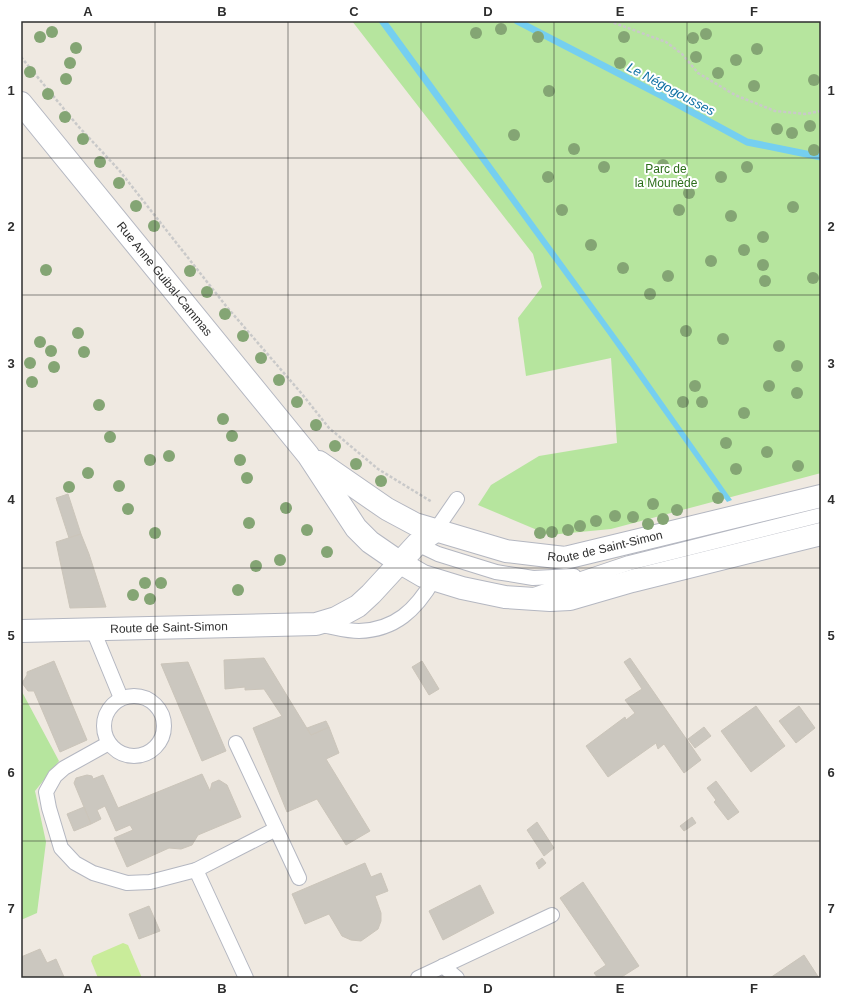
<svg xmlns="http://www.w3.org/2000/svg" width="842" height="999" font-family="Arial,sans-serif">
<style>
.green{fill:#b6e59e}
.pitch{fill:#c9ec9a}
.water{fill:#75cff0}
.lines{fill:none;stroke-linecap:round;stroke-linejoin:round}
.stream{stroke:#75cff0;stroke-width:7}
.building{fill:#cbc7bf;stroke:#cbc5ba}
.service-casing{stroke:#b4b7c1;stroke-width:16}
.minor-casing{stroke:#b4b7c1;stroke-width:24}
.secondary-casing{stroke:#b4b7c1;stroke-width:24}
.path{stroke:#c9c9c9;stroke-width:2.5;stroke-dasharray:3 2;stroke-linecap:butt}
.service{stroke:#fff;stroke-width:14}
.minor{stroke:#fff;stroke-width:22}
.secondary{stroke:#fff;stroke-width:22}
.tree{fill:#84a574}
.grid{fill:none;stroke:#2e2e2e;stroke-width:1;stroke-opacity:0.55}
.labels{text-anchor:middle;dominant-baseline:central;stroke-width:4;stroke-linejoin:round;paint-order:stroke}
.park-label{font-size:12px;fill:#2c6e1b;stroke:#fff}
.street-label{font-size:12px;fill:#2e2e2e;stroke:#fff}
.water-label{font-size:13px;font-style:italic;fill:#0d6fa3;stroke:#fff}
.neatline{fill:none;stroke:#2e2e2e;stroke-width:1.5}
.grid-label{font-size:13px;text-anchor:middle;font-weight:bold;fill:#2e2e2e}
</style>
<rect width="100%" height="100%" fill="#efe9e1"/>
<g class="green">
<path d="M 352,21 L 821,21 L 821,473 L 611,529 L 549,535 L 478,505 L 491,485 L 539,456 L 617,443 L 611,358 L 526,376 L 518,318 L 542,287 L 533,254 Z"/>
<path d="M 21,690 L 59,761 L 35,791 L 46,842 L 37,913 L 21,920 Z"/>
</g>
<path class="pitch" d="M 123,943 L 128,945 L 142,978 L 98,978 L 91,961 L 93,956 Z"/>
<path class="water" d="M 378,21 L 387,21 L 625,348 L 732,500 L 727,502 L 607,333 Z"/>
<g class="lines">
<path class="stream" d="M 517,21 L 666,98 L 747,142 L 821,157"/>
</g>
<g class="building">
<path d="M 68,494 L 81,534 L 69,538 L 56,498 Z"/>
<path d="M 81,534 L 89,554 L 106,607 L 70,608 L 56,542 Z"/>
<path d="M 264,658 L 311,735 L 329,727 L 339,753 L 326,759 L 370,831 L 346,845 L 317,799 L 287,812 L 253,728 L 282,716 L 264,689 L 245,690 L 245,687 L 225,689 L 224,660 Z"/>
<path d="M 630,658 L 701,760 L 684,773 L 664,744 L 658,749 L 656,743 L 608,777 L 586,746 L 625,717 L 626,720 L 635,713 L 625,700 L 642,689 L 624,662 Z"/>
<path d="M 54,661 L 87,740 L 60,752 L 34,691 L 28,691 L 22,683 L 27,675 L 27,672 Z"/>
<path d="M 422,661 L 439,689 L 429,695 L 412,667 Z"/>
<path d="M 188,662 L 226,751 L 202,761 L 161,664 Z"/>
<path d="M 756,706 L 785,746 L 751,772 L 721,731 Z"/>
<path d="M 799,706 L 815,728 L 796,743 L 779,721 Z"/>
<path d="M 326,721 L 329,727 L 311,735 L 307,728 Z"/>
<path d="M 704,727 L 711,736 L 695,748 L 688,739 Z"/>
<path d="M 202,774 L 210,791 L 212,783 L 219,780 L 227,785 L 241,817 L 198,835 L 192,845 L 181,849 L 169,848 L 127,867 L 114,838 L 133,830 L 130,825 L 116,831 L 105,806 L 97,810 L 101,819 L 91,824 L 74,783 L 76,778 L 87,775 L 92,776 L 93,779 L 103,775 L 118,808 Z"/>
<path d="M 716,781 L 739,812 L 728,820 L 714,802 L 716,800 L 707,788 Z"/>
<path d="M 84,807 L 91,824 L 74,831 L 67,814 Z"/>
<path d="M 692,817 L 696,823 L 684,831 L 680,826 Z"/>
<path d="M 537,822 L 554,848 L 544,856 L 527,830 Z"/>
<path d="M 542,858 L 546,863 L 539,869 L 536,863 Z"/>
<path d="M 365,863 L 371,877 L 381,873 L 388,891 L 375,896 L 381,913 L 381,921 L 378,929 L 361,941 L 351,940 L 342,936 L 329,914 L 305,924 L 292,894 Z"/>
<path d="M 583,882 L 639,966 L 620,978 L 598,978 L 594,973 L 606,965 L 560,898 Z"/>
<path d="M 480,885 L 494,913 L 443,940 L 429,911 Z"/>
<path d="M 149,906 L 160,931 L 139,939 L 129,914 Z"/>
<path d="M 40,949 L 47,963 L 56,959 L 64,977 L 21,978 L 21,957 Z"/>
<path d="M 804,955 L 819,978 L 770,978 Z"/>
</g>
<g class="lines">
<g class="service-casing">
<g id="service">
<path d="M 435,531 L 457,499"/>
<path d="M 417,544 L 438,554 L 496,572 L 533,578 L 574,576"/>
<path d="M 534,595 L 629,563 L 821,515"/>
<path d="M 322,625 C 334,627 347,631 359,631 C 395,630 416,610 434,579"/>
<path d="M 93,630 L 121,698"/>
<circle cx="134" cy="726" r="30"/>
<path d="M 109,743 L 64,768 L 55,776 L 46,792 L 49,808 L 61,848 L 75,863 L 93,873 L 127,883 L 150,882 L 196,870 L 276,829"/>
<path d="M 236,743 L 299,878"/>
<path d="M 196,870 L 246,978"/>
<path d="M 443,966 L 457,978"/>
<path d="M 418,978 L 552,915"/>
</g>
</g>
<g class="minor-casing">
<g id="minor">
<path id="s1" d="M 21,631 L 316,624 L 336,618 L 358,606 L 371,594 L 417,544 L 435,531"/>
</g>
</g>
<g class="secondary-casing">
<g id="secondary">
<path id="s2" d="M 21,103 L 308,455 L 356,528 L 370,542 L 399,562 L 423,576 L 462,588 L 505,597 L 550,600 L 570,599 L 632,581 L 821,534"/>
<path id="s3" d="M 319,462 L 387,509 L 415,524 L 506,551 L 565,558 L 821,496"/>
</g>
</g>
<g class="path">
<path d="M 609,21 L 666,42 L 682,54 L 698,73 L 735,95 L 775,111 L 805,114 L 821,111"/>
<path d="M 21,57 L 78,126 L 119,170 L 226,306 L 302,394 L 329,428 L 378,469 L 432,502"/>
</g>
<use href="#service" class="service"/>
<use href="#minor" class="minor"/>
<use href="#secondary" class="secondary"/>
</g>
<g class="tree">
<circle cx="501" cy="29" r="6"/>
<circle cx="52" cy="32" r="6"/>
<circle cx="476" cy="33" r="6"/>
<circle cx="706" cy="34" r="6"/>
<circle cx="40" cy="37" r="6"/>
<circle cx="538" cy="37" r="6"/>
<circle cx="624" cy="37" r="6"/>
<circle cx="693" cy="38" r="6"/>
<circle cx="76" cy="48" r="6"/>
<circle cx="757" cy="49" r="6"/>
<circle cx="696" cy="57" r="6"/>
<circle cx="736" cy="60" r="6"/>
<circle cx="70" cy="63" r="6"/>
<circle cx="620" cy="63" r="6"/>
<circle cx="30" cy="72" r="6"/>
<circle cx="718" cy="73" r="6"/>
<circle cx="66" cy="79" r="6"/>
<circle cx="814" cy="80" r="6"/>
<circle cx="754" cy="86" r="6"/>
<circle cx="549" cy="91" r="6"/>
<circle cx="48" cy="94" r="6"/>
<circle cx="65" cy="117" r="6"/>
<circle cx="810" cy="126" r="6"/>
<circle cx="777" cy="129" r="6"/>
<circle cx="792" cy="133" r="6"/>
<circle cx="514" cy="135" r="6"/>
<circle cx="83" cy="139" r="6"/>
<circle cx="574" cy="149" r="6"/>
<circle cx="814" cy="150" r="6"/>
<circle cx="100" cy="162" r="6"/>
<circle cx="663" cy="165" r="6"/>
<circle cx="604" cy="167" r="6"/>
<circle cx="747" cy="167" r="6"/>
<circle cx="548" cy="177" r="6"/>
<circle cx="721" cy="177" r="6"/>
<circle cx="119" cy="183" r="6"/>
<circle cx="689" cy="193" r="6"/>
<circle cx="136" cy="206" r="6"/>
<circle cx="793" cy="207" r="6"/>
<circle cx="562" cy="210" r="6"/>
<circle cx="679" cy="210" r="6"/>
<circle cx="731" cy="216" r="6"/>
<circle cx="154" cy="226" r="6"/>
<circle cx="763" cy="237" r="6"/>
<circle cx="591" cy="245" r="6"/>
<circle cx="744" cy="250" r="6"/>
<circle cx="711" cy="261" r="6"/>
<circle cx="763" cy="265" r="6"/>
<circle cx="623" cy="268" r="6"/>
<circle cx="46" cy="270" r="6"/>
<circle cx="190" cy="271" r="6"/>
<circle cx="668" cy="276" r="6"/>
<circle cx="813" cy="278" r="6"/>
<circle cx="765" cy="281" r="6"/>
<circle cx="207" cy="292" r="6"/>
<circle cx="650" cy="294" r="6"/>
<circle cx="225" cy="314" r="6"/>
<circle cx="686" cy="331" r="6"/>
<circle cx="78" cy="333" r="6"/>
<circle cx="243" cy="336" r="6"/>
<circle cx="723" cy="339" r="6"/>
<circle cx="40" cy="342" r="6"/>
<circle cx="779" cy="346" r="6"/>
<circle cx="51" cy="351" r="6"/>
<circle cx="84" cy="352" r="6"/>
<circle cx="261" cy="358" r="6"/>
<circle cx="30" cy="363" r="6"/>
<circle cx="797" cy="366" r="6"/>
<circle cx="54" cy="367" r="6"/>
<circle cx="279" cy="380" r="6"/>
<circle cx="32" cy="382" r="6"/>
<circle cx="695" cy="386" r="6"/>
<circle cx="769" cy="386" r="6"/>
<circle cx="797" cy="393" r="6"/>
<circle cx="297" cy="402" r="6"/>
<circle cx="683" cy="402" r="6"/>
<circle cx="702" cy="402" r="6"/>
<circle cx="99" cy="405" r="6"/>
<circle cx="744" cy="413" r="6"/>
<circle cx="223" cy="419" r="6"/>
<circle cx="316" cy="425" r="6"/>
<circle cx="232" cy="436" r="6"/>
<circle cx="110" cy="437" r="6"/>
<circle cx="726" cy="443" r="6"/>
<circle cx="335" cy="446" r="6"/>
<circle cx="767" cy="452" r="6"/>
<circle cx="169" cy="456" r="6"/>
<circle cx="150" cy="460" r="6"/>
<circle cx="240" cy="460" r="6"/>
<circle cx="356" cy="464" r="6"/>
<circle cx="798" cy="466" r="6"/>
<circle cx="736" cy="469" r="6"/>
<circle cx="88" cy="473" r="6"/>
<circle cx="247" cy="478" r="6"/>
<circle cx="381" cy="481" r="6"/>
<circle cx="119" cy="486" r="6"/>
<circle cx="69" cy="487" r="6"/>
<circle cx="718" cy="498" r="6"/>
<circle cx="653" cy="504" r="6"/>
<circle cx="286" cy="508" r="6"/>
<circle cx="128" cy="509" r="6"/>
<circle cx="677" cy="510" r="6"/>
<circle cx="615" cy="516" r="6"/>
<circle cx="633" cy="517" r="6"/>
<circle cx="663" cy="519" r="6"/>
<circle cx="596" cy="521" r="6"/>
<circle cx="249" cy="523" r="6"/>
<circle cx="648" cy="524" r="6"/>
<circle cx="580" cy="526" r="6"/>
<circle cx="307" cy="530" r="6"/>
<circle cx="568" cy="530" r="6"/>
<circle cx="552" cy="532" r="6"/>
<circle cx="155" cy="533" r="6"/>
<circle cx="540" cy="533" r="6"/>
<circle cx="327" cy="552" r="6"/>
<circle cx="280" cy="560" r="6"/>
<circle cx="256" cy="566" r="6"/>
<circle cx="145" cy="583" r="6"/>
<circle cx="161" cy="583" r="6"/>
<circle cx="238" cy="590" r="6"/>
<circle cx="133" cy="595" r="6"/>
<circle cx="150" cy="599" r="6"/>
</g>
<path class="grid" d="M 155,21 L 155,978M 288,21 L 288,978M 421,21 L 421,978M 554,21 L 554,978M 687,21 L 687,978M 21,158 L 821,158M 21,295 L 821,295M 21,431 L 821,431M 21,568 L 821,568M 21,704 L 821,704M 21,841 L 821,841"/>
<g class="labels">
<g class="park-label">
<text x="666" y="169">Parc de<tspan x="666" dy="14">la Mounède</tspan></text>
</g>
<g class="street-label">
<text stroke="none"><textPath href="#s2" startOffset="227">Rue Anne Guibal-Cammas</textPath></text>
<text stroke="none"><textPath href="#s3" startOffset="310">Route de Saint-Simon</textPath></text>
<text stroke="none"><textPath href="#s1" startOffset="148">Route de Saint-Simon</textPath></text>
</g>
<g class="water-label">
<text transform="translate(671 89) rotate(28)">Le Négogousses</text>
</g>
</g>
<rect width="842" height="999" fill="none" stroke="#ffffff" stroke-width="44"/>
<rect x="22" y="22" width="798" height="955" class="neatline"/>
<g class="grid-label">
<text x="88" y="16">A</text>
<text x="222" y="16">B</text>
<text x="354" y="16">C</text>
<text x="488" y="16">D</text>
<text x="620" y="16">E</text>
<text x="754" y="16">F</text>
<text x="11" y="95">1</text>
<text x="831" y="95">1</text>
<text x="11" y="231">2</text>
<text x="831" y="231">2</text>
<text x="11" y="368">3</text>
<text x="831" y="368">3</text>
<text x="11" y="504">4</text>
<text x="831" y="504">4</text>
<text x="11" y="640">5</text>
<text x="831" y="640">5</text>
<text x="11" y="777">6</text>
<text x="831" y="777">6</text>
<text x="11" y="913">7</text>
<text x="831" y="913">7</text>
<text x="88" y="993">A</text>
<text x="222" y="993">B</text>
<text x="354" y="993">C</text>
<text x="488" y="993">D</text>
<text x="620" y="993">E</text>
<text x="754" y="993">F</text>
</g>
</svg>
